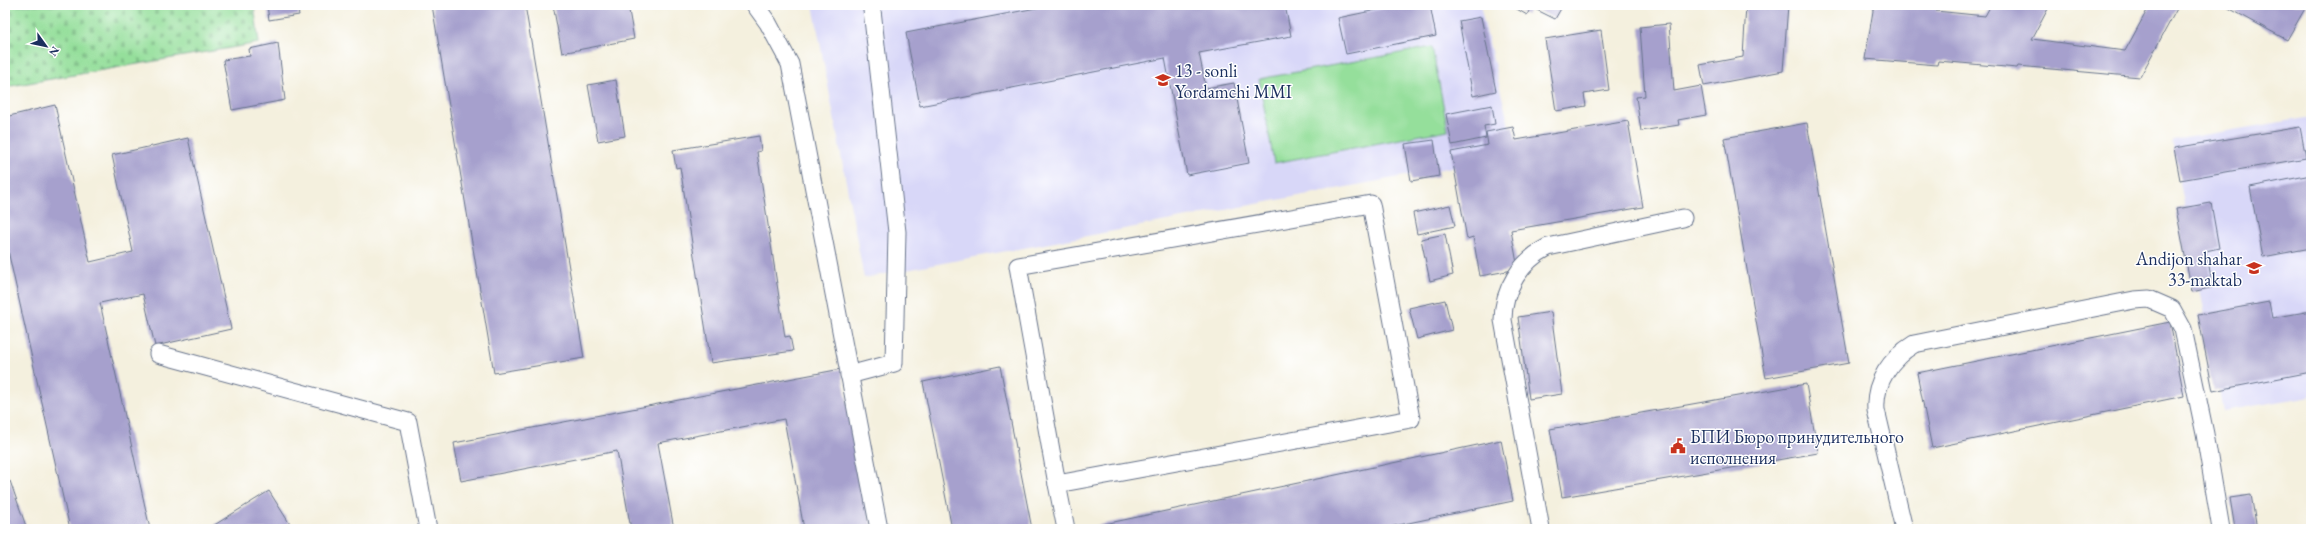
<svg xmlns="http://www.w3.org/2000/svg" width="2316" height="534" font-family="'EB Garamond',serif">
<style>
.built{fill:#d8d7f8}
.grass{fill:#95df9b;stroke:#58877c}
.cemetery{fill:url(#cemetery-stones);stroke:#58877c}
.building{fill:#a6a0cd}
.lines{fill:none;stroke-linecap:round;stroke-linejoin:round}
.lane-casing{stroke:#67738b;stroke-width:19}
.lane{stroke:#fff;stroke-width:17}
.labels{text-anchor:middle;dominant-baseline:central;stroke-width:3;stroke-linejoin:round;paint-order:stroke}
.poi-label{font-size:18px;fill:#1b2f5e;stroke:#fff;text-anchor:start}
</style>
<defs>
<pattern id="cemetery-stones" width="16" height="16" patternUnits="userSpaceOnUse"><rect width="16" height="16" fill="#95df9b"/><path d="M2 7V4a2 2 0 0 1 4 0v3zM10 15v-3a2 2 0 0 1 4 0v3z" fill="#80c088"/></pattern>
</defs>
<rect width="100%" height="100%" fill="#fff"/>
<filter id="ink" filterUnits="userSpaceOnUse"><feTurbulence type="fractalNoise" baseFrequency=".025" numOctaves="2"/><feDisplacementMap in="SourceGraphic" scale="8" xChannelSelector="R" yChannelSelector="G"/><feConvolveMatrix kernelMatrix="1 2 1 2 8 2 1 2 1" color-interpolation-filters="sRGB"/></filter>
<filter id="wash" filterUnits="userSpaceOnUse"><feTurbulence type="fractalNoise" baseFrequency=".012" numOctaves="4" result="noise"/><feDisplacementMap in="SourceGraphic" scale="16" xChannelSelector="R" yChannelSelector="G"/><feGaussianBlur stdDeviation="0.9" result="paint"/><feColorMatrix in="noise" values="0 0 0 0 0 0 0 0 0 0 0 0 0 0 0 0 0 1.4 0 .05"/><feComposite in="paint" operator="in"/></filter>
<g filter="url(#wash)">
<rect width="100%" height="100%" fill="#f4f0de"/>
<g class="built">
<path d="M 813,5 L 1480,5 L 1516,155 L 864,278 Z"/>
<path d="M 2311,117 L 2311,396 L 2223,411 L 2172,140 Z"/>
</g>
<path class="grass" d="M 1432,47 L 1448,130 L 1274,163 L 1259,79 Z"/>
<path class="cemetery" d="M 5,5 L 254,5 L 259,43 L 5,87 Z"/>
<g id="blocks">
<g class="building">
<path d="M 267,5 L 297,5 L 299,15 L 269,20 Z"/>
<path d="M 432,5 L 525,5 L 584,358 L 494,373 Z"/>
<path d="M 553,5 L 628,5 L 634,39 L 562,53 Z"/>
<path d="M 1052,5 L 1285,5 L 1291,36 L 1199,53 L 1206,88 L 1234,83 L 1249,163 L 1187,175 L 1165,58 L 920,106 L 906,33 Z"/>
<path d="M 1400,5 L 1430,5 L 1436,36 L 1346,54 L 1338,18 Z"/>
<path d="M 1510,5 L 1563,5 L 1555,19 L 1531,7 L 1527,15 Z"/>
<path d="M 1746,5 L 1788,5 L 1783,71 L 1704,86 L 1700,65 L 1743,57 Z"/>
<path d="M 1874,5 L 1938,5 L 1936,11 L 1985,16 L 1991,5 L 2050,5 L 2032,39 L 2125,51 L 2150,5 L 2179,5 L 2140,77 L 2018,66 L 2017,68 L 1938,61 L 1937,65 L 1865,59 Z"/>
<path d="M 2223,5 L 2307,5 L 2287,40 Z"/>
<path d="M 1481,17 L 1496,91 L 1473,96 L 1459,21 Z"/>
<path d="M 1669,24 L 1674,91 L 1701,86 L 1706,115 L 1678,120 L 1679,125 L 1641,131 L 1636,97 L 1645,96 L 1640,27 Z"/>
<path d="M 1601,30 L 1609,90 L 1584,94 L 1586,106 L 1556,111 L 1545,39 Z"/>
<path d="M 278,43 L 285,100 L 232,110 L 223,60 L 250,56 L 249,49 Z"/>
<path d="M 616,80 L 625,136 L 598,141 L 588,85 Z"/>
<path d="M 55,105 L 90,262 L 133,252 L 112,155 L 188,138 L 231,329 L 155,346 L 143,294 L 100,303 L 150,529 L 70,529 L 5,237 L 5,117 Z"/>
<path d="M 1492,105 L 1495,124 L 1484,126 L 1486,138 L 1452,145 L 1446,114 Z"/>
<path d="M 1628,121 L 1643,207 L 1511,230 L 1518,269 L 1480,276 L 1473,237 L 1467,239 L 1451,152 L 1488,145 L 1486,132 L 1513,127 L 1516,140 Z"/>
<path d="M 1807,123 L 1849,363 L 1766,378 L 1724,138 Z"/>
<path d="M 2300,127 L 2306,158 L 2180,180 L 2174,148 Z"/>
<path d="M 759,136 L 761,151 L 757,152 L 785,337 L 790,336 L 793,351 L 711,363 L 680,167 L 676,168 L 673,150 Z"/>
<path d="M 1434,140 L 1439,176 L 1411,181 L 1405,144 Z"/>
<path d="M 2311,175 L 2311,248 L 2263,257 L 2250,187 Z"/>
<path d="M 2211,203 L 2219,248 L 2206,251 L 2213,287 L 2192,292 L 2176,209 Z"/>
<path d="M 1450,205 L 1455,226 L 1417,234 L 1413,213 Z"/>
<path d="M 1445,234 L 1453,275 L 1430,281 L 1421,239 Z"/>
<path d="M 1445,300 L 1452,330 L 1417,339 L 1409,308 Z"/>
<path d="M 2269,302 L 2272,318 L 2311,311 L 2311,372 L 2213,391 L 2198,315 Z"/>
<path d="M 1551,312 L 1562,394 L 1529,399 L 1518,317 Z"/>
<path d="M 2170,322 L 2184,396 L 1932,448 L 1917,373 Z"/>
<path d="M 1000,366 L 1032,529 L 952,529 L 923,382 Z"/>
<path d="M 841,369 L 872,529 L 804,529 L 784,419 L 658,443 L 674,529 L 631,529 L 617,451 L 461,481 L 454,443 Z"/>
<path d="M 1806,384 L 1818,453 L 1562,497 L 1550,429 Z"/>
<path d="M 1501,440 L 1513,501 L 1380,529 L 1081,529 Z"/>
<path d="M 10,481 L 27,529 L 5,529 L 5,483 Z"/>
<path d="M 269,491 L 293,529 L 208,529 Z"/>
<path d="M 2251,495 L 2257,529 L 2235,529 L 2230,498 Z"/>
</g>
</g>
</g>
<g filter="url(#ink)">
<use href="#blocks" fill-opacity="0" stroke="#67738b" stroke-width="1"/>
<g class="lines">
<g class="lane-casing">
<g id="lane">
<path d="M 755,5 L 768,23 L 790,64 L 879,529"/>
<path d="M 1371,204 L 1411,419 L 1057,484 L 1018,266 Z"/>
<path d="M 158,354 L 408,422 L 428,529"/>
<path d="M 849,375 L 894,363 L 897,232 L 872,10"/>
<path d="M 1057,484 L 1066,529"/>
<path d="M 1541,529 L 1503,320 C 1503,289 1521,261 1548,247 L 1683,218"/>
<path d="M 1904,529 L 1876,410 C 1874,382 1891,358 1914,344 L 2134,300 L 2149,299 L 2172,309 L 2183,329 L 2205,434 L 2221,529"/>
</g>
</g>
<use href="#lane" class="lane"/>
</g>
</g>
<defs>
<g id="school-bare" transform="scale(1.2)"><path d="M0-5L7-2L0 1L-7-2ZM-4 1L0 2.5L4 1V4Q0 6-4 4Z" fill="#c8321e" stroke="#fff" stroke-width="2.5" paint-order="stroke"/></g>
<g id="civic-bare" transform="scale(1.2)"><path d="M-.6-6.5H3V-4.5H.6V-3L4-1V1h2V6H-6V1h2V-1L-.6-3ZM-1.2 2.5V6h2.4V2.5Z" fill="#c8321e" stroke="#fff" stroke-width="2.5" paint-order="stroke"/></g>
</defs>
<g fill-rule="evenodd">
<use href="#school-bare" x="1163" y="80"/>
<use href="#school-bare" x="2254" y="268"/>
<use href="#civic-bare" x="1678" y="446"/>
</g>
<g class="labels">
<g class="poi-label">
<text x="1175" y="70">13 - sonli<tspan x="1175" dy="21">Yordamchi MMI</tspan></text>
<text x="2242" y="258" text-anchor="end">Andijon shahar<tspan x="2242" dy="21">33-maktab</tspan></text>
<text x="1690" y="436">БПИ Бюро принудительного<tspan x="1690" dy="21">исполнения</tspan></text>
</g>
</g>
<rect width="2316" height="534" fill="none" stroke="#fff" stroke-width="20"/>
<g transform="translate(46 46) rotate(123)" stroke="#ffffff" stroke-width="3" paint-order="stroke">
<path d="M0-3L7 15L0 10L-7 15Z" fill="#1b2f5e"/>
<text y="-6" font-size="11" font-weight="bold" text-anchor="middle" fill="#1b2f5e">N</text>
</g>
</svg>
